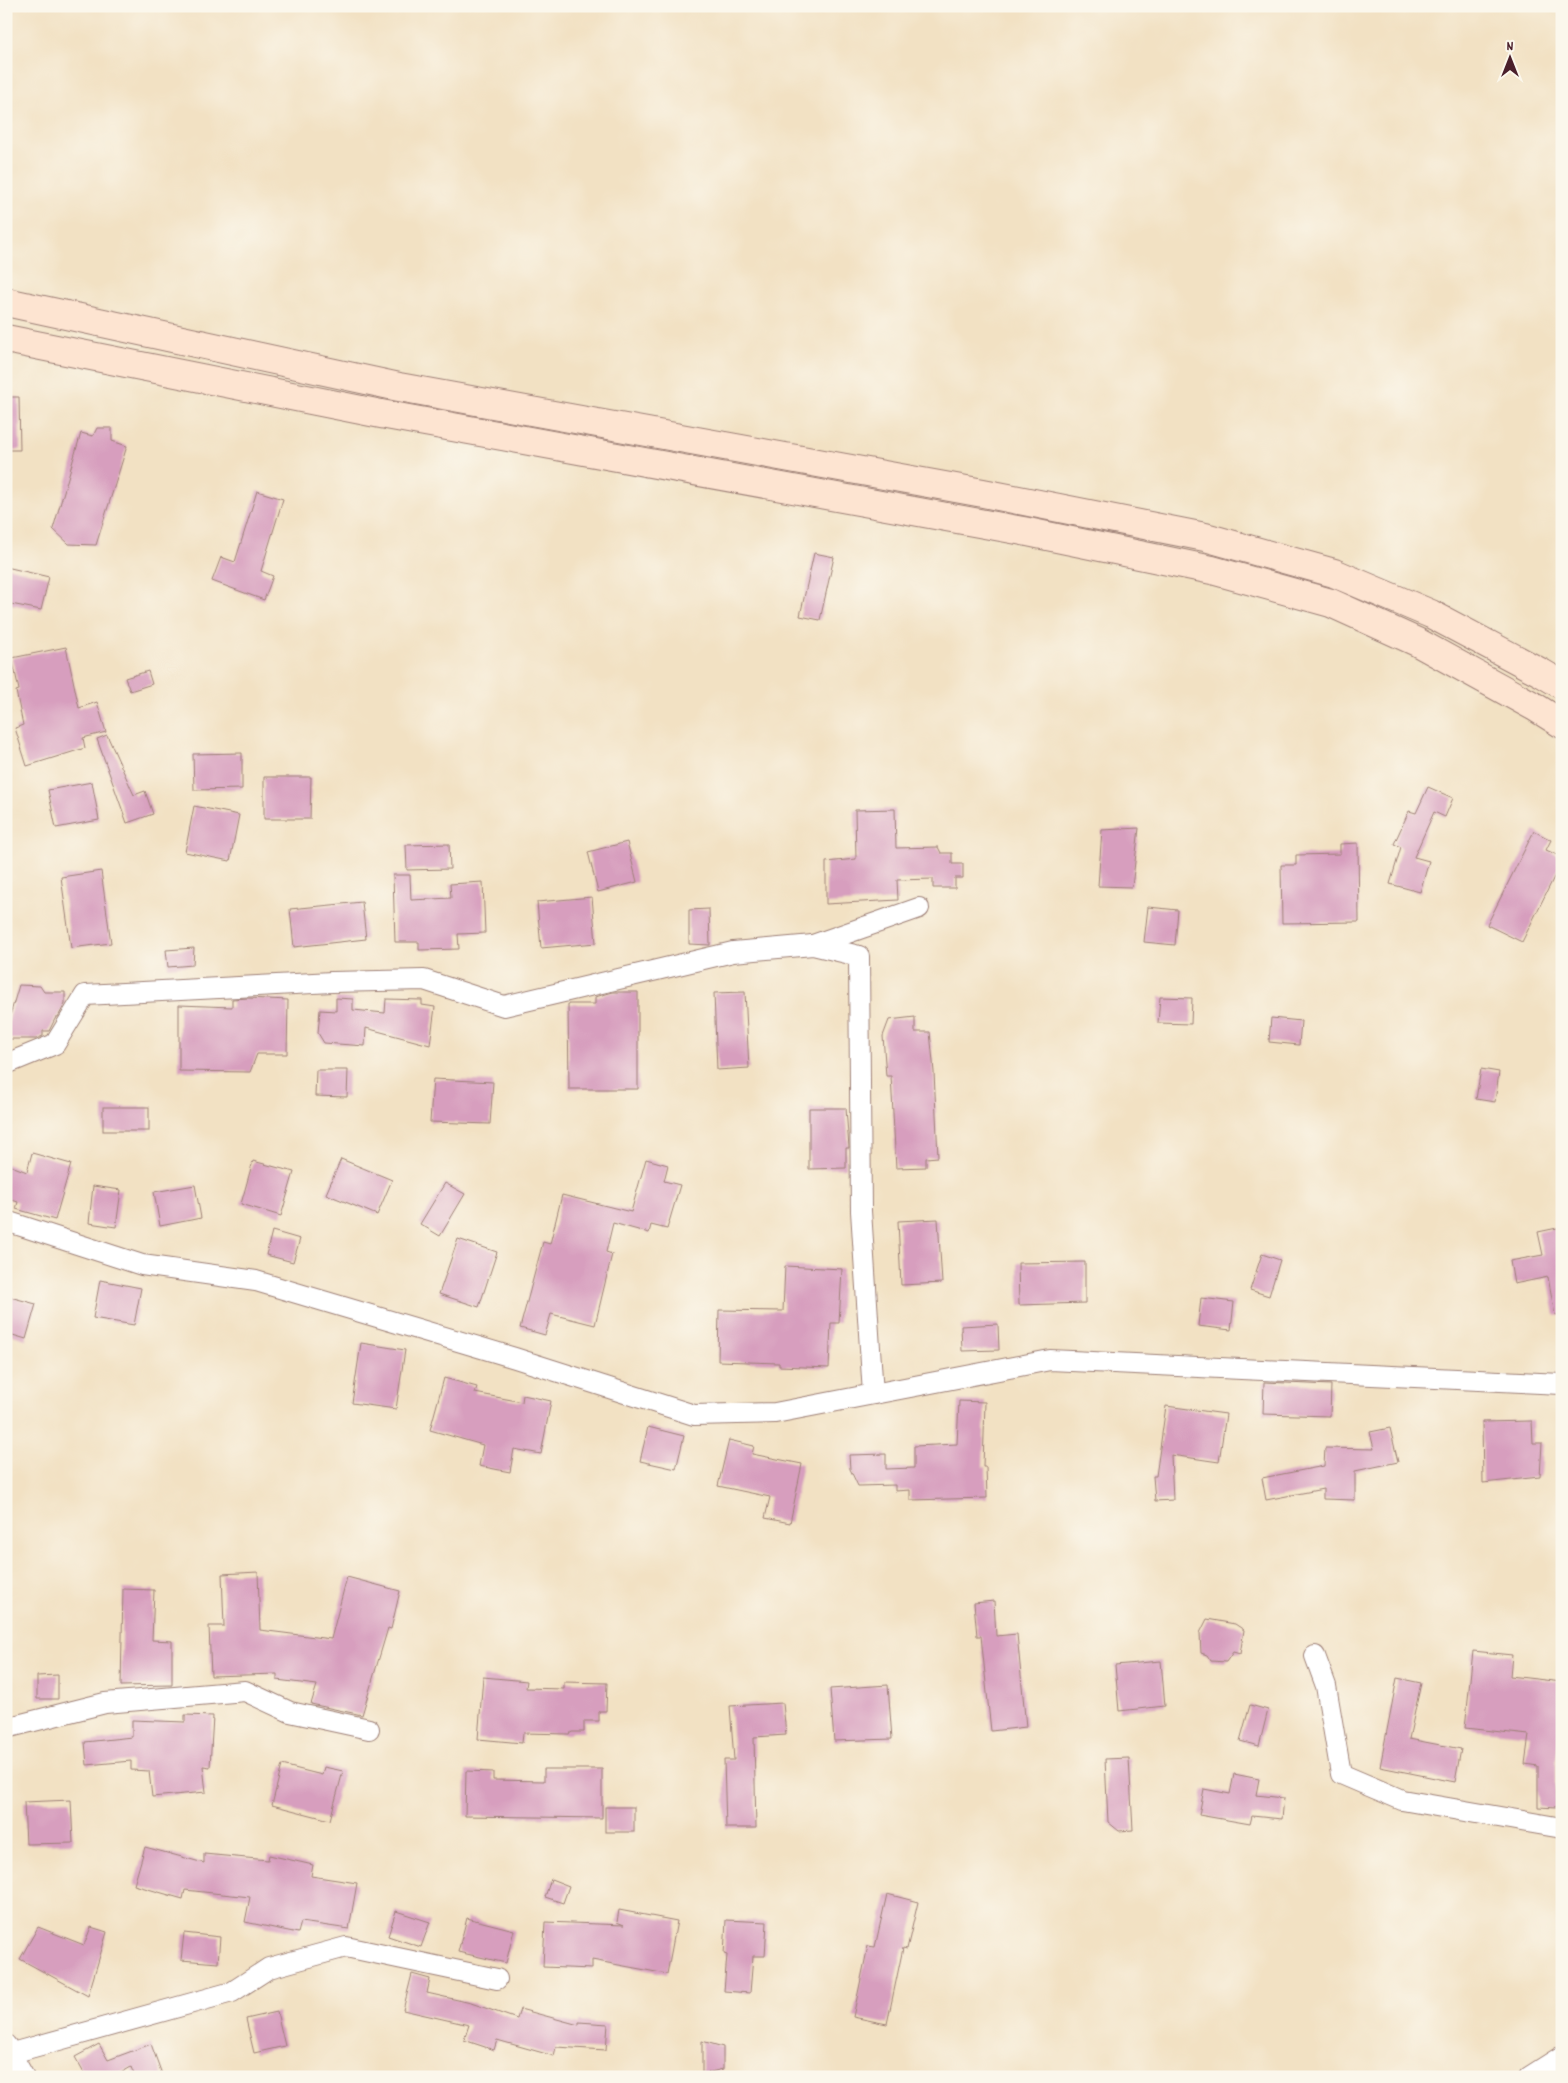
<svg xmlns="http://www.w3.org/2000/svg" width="1568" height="2083" font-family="Dekko,sans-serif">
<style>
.building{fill:#d79ebe}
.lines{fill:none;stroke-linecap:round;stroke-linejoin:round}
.street-casing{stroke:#9e8077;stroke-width:22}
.secondary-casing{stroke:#9e8077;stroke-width:30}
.street{stroke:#fff;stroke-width:20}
.secondary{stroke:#fde4d1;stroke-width:28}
</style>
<rect width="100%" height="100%" fill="#fbf7ec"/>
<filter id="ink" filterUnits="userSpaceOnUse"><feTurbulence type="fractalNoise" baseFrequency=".02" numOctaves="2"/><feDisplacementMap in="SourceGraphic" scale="10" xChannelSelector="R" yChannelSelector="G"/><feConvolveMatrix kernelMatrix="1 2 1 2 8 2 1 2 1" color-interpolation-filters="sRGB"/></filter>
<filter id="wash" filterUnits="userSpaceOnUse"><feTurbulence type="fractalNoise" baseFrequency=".0096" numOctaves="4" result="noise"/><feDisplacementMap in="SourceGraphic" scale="20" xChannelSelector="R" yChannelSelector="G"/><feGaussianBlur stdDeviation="1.12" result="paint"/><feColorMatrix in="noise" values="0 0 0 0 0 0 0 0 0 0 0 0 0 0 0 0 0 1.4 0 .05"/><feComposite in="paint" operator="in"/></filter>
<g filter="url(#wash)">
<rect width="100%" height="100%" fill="#f2e1c3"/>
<g id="blocks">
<g class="building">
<path d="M 6,397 L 19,397 L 20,450 L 6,450 Z"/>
<path d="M 97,428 L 112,428 L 112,441 L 127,446 L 96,545 L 69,544 L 53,529 L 81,433 L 93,436 Z"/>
<path d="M 257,491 L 283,499 L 261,571 L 273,576 L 264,600 L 212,581 L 221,557 L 235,562 Z"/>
<path d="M 814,553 L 834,557 L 820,620 L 800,616 Z"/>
<path d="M 6,567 L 49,577 L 41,610 L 6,603 Z"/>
<path d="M 66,647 L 79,708 L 97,702 L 106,732 L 83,738 L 85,748 L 27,766 L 15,728 L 23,725 L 16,691 L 19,690 L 12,658 Z"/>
<path d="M 148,671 L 152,684 L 130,691 L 125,678 Z"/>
<path d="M 107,735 L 134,795 L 145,791 L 153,814 L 127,823 L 97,739 Z"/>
<path d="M 242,753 L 242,789 L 194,790 L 193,754 Z"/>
<path d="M 264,777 L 311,777 L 310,819 L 264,819 Z"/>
<path d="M 92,782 L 99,820 L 56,828 L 48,790 Z"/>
<path d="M 1428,787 L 1453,798 L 1445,817 L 1434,812 L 1414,857 L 1429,861 L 1420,892 L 1390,884 L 1401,847 L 1394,844 L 1409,811 L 1416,813 Z"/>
<path d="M 194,806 L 239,815 L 230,861 L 185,852 Z"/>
<path d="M 895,809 L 896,848 L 938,847 L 941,853 L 952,853 L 952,864 L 963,864 L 963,878 L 955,878 L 955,888 L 933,888 L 933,879 L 897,880 L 898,900 L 826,904 L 826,862 L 856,859 L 855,810 Z"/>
<path d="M 1139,828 L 1132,887 L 1098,886 L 1102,830 Z"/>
<path d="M 1534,831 L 1551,840 L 1546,850 L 1562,857 L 1562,861 L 1522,942 L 1487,925 Z"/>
<path d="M 627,842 L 637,882 L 598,892 L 588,852 Z"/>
<path d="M 1358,843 L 1359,922 L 1282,923 L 1281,865 L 1296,865 L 1296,855 L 1340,854 L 1340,844 Z"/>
<path d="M 449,844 L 450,869 L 407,870 L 406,845 Z"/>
<path d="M 101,871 L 111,943 L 71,948 L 61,877 Z"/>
<path d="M 393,875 L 410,875 L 411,900 L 451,898 L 450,884 L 483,882 L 485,933 L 458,934 L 459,949 L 419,950 L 419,942 L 395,942 Z"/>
<path d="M 592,897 L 596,943 L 541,948 L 537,902 Z"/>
<path d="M 362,902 L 366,939 L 294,947 L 290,909 Z"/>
<path d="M 1148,907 L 1178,910 L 1175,945 L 1144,942 Z"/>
<path d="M 709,909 L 710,945 L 689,944 L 689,910 Z"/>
<path d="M 194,948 L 193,965 L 168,967 L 166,950 Z"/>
<path d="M 19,985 L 40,986 L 44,992 L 65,992 L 65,1004 L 58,1017 L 56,1017 L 49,1031 L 43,1031 L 43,1036 L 36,1039 L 6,1039 L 6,1029 Z"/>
<path d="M 613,992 L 638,992 L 638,1089 L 569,1089 L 568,1004 L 595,1004 L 595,997 Z"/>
<path d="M 745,992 L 749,1068 L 717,1070 L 714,993 Z"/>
<path d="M 1160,997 L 1192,998 L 1191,1024 L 1158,1023 Z"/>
<path d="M 248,998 L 288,1000 L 287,1054 L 257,1054 L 250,1072 L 179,1071 L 179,1005 L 232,1007 L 232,999 Z"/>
<path d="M 336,998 L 353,999 L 353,1010 L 385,1013 L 386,999 L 422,1000 L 422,1005 L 435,1007 L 430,1045 L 366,1028 L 365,1046 L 324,1043 L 318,1033 L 320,1010 L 336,1011 Z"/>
<path d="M 915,1017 L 915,1032 L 930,1032 L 934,1072 L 938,1157 L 926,1158 L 926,1167 L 896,1168 L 891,1076 L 886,1076 L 883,1036 L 889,1020 Z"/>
<path d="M 1271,1018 L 1301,1021 L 1299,1045 L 1269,1042 Z"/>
<path d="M 1481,1069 L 1499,1072 L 1495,1102 L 1476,1099 Z"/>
<path d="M 316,1070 L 348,1070 L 347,1097 L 315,1096 Z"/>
<path d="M 433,1079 L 493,1082 L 490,1124 L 430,1122 Z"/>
<rect x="103" y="1107" width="46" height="24"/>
<path d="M 809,1108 L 846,1108 L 849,1148 L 846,1148 L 846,1168 L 809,1169 Z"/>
<path d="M 32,1153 L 71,1164 L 55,1220 L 16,1209 L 18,1202 L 6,1198 L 6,1164 L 27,1172 Z"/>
<path d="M 341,1159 L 392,1180 L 377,1215 L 326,1194 Z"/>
<path d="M 646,1159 L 668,1165 L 664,1181 L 680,1185 L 667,1229 L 651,1225 L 649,1233 L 613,1223 L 606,1252 L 612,1254 L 595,1325 L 551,1314 L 545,1335 L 520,1328 L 543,1242 L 550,1244 L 562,1195 L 631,1212 Z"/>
<path d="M 253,1161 L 294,1172 L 281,1216 L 241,1204 Z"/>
<path d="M 445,1183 L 465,1194 L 440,1236 L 420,1224 Z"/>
<path d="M 195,1185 L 201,1218 L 160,1226 L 154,1192 Z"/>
<path d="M 93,1186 L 121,1190 L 116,1227 L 89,1223 Z"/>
<path d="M 938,1219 L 942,1283 L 901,1285 L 898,1221 Z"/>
<path d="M 1562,1227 L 1562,1314 L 1555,1315 L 1548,1277 L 1514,1284 L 1510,1261 L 1543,1255 L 1538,1232 Z"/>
<path d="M 272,1231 L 300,1239 L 293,1262 L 266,1255 Z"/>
<path d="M 458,1239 L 497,1252 L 479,1307 L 439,1294 Z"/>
<path d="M 1262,1254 L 1280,1260 L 1269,1296 L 1250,1290 Z"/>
<path d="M 1085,1262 L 1085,1303 L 1019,1305 L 1018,1263 Z"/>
<path d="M 785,1266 L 842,1269 L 839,1323 L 831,1323 L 829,1368 L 779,1366 L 779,1363 L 718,1361 L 719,1310 L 783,1311 Z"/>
<path d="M 100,1280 L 141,1288 L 134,1325 L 93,1318 Z"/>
<path d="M 6,1296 L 36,1304 L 26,1339 L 6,1333 Z"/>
<path d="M 1201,1298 L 1234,1302 L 1231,1330 L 1198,1326 Z"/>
<path d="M 998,1324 L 999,1350 L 962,1351 L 961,1326 Z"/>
<path d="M 361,1343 L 405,1350 L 396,1409 L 352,1403 Z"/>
<path d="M 444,1378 L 477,1387 L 475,1393 L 522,1402 L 523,1395 L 551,1401 L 541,1454 L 514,1449 L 510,1472 L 479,1466 L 483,1445 L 430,1430 Z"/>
<path d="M 1264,1382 L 1331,1385 L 1330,1416 L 1263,1414 Z"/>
<path d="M 959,1401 L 985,1402 L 983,1467 L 986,1467 L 987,1498 L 910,1500 L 910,1490 L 895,1491 L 895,1485 L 858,1486 L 850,1469 L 849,1455 L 886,1454 L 886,1469 L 914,1468 L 914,1446 L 957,1444 Z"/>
<path d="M 1166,1406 L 1226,1414 L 1219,1462 L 1171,1455 L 1173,1500 L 1155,1501 L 1153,1476 L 1156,1476 Z"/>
<path d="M 1532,1421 L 1533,1443 L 1542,1443 L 1540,1477 L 1483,1483 L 1482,1422 Z"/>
<path d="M 648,1427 L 684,1436 L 676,1469 L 640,1461 Z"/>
<path d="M 1390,1428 L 1398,1462 L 1355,1471 L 1355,1500 L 1323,1499 L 1323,1489 L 1266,1500 L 1262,1478 L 1324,1466 L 1325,1448 L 1374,1449 L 1370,1432 Z"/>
<path d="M 729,1440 L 754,1446 L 752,1454 L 802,1464 L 790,1523 L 765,1518 L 770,1497 L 718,1486 Z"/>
<path d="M 258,1572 L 260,1630 L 331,1639 L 347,1577 L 400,1591 L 391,1629 L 388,1628 L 362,1715 L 311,1704 L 317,1685 L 277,1680 L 277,1674 L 211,1676 L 209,1626 L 224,1626 L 222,1574 Z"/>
<path d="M 123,1589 L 154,1590 L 152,1640 L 172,1641 L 172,1685 L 121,1686 Z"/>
<path d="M 994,1601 L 996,1636 L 1017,1634 L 1026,1727 L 991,1731 L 981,1636 L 977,1636 L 974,1603 Z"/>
<path d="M 1207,1619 L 1235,1624 L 1244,1630 L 1240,1654 L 1233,1652 L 1226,1662 L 1211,1661 L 1207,1655 L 1201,1653 L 1200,1633 Z"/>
<path d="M 1473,1651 L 1512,1655 L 1510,1676 L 1562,1682 L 1562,1716 L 1556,1759 L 1556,1808 L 1538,1807 L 1538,1766 L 1525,1764 L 1529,1735 L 1465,1728 Z"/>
<path d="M 1161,1661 L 1165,1706 L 1119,1711 L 1115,1665 Z"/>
<path d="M 58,1675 L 58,1699 L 37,1699 L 37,1676 Z"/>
<path d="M 483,1677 L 527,1681 L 526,1688 L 564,1689 L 564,1682 L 607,1683 L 606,1711 L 599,1711 L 599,1721 L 584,1721 L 584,1732 L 572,1732 L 569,1734 L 523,1733 L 522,1743 L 478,1739 Z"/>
<path d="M 1397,1678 L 1421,1683 L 1409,1739 L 1461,1749 L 1455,1782 L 1380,1767 Z"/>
<path d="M 888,1685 L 892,1739 L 834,1741 L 830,1689 Z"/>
<path d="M 783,1703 L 786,1735 L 754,1737 L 756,1828 L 726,1828 L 724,1760 L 734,1760 L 730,1706 Z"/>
<path d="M 1250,1705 L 1268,1710 L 1259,1746 L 1240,1741 Z"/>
<path d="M 185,1715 L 213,1716 L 210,1767 L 203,1766 L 206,1792 L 152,1797 L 149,1771 L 131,1770 L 131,1761 L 87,1765 L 85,1742 L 132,1737 L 132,1720 L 185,1722 Z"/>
<path d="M 1129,1758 L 1133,1830 L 1119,1831 L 1108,1822 L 1105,1759 Z"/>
<path d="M 282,1765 L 322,1775 L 324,1767 L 343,1771 L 330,1820 L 272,1805 Z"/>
<path d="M 544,1769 L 602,1769 L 602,1818 L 465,1816 L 466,1771 L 493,1772 L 493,1780 L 544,1781 Z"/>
<path d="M 1234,1774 L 1259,1779 L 1256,1795 L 1284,1798 L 1282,1819 L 1252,1816 L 1250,1824 L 1199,1815 L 1204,1789 L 1230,1794 Z"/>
<path d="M 71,1800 L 73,1843 L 26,1844 L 24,1802 Z"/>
<rect x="605" y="1807" width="29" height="25"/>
<path d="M 145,1847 L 204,1863 L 204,1854 L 268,1860 L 269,1855 L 313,1865 L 311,1876 L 357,1883 L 349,1929 L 301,1922 L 298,1933 L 245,1922 L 250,1897 L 185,1890 L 183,1899 L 134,1885 Z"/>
<path d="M 551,1879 L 569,1886 L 563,1903 L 545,1897 Z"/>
<path d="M 887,1894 L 918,1902 L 907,1949 L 903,1948 L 887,2024 L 853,2017 L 868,1946 L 875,1947 Z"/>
<path d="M 619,1910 L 677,1921 L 667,1974 L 592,1960 L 592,1969 L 543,1967 L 545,1922 L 624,1925 L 617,1922 Z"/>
<path d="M 396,1911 L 430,1922 L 421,1947 L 388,1936 Z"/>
<path d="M 467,1918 L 514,1930 L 506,1963 L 458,1952 Z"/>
<path d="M 726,1920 L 767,1922 L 765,1956 L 753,1956 L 750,1993 L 724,1991 L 727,1955 L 724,1954 Z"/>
<path d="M 38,1927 L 84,1945 L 91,1927 L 107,1932 L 88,1996 L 20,1959 Z"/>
<path d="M 184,1933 L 220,1937 L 218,1963 L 181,1960 Z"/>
<path d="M 412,1974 L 430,1979 L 427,1993 L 471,2003 L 517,2019 L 520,2009 L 579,2025 L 579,2022 L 608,2024 L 606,2050 L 556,2047 L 554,2056 L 497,2040 L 494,2050 L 464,2040 L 469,2025 L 403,2010 Z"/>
<path d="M 277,2012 L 285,2046 L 254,2053 L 246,2019 Z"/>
<path d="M 702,2041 L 723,2047 L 723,2069 L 702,2074 Z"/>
<path d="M 99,2044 L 108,2060 L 151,2044 L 163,2077 L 135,2077 L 131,2067 L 114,2077 L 86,2077 L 75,2057 Z"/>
</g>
</g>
</g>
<g filter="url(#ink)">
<use href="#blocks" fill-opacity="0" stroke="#9e8077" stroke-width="1"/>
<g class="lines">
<g class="street-casing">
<g id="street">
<path d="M 813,945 L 919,908"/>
<path d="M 6,1064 L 55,1044 L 85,995 L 332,982 L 424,980 L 504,1006 L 733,952 L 813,945 L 859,956 L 861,1211 L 873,1394"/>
<path d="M 6,1221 L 142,1265 L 256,1281 L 515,1358 L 694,1415 L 775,1413 L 1050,1360 L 1562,1384"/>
<path d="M 1315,1656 L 1326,1686 L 1341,1774 L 1402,1800 L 1562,1828"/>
<path d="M 6,1728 L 105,1703 L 245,1691 L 290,1712 L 369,1729"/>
<path d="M 6,2045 L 24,2077"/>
<path d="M 12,2053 L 232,1992 L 269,1968 L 346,1947 L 497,1979"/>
<path d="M 1529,2077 L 1562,2056"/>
</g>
</g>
<g class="secondary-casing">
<g id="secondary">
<path d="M 6,302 L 399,387 L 983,493 L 1205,537 L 1334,573 L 1431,614 L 1542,673 L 1562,685"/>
<path d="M 6,339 L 381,414 L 1023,531 L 1212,570 L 1331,603 L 1417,642 L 1535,707 L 1562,724"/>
</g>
</g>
<use href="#street" class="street"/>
<use href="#secondary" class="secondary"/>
</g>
</g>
<rect width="1568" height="2083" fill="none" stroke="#fbf7ec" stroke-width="25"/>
<g transform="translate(1510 58)" stroke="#fbf7ec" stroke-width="4" paint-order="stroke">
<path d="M0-4L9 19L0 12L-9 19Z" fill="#4a1f2b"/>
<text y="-8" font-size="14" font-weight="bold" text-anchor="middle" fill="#4a1f2b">N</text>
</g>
</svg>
